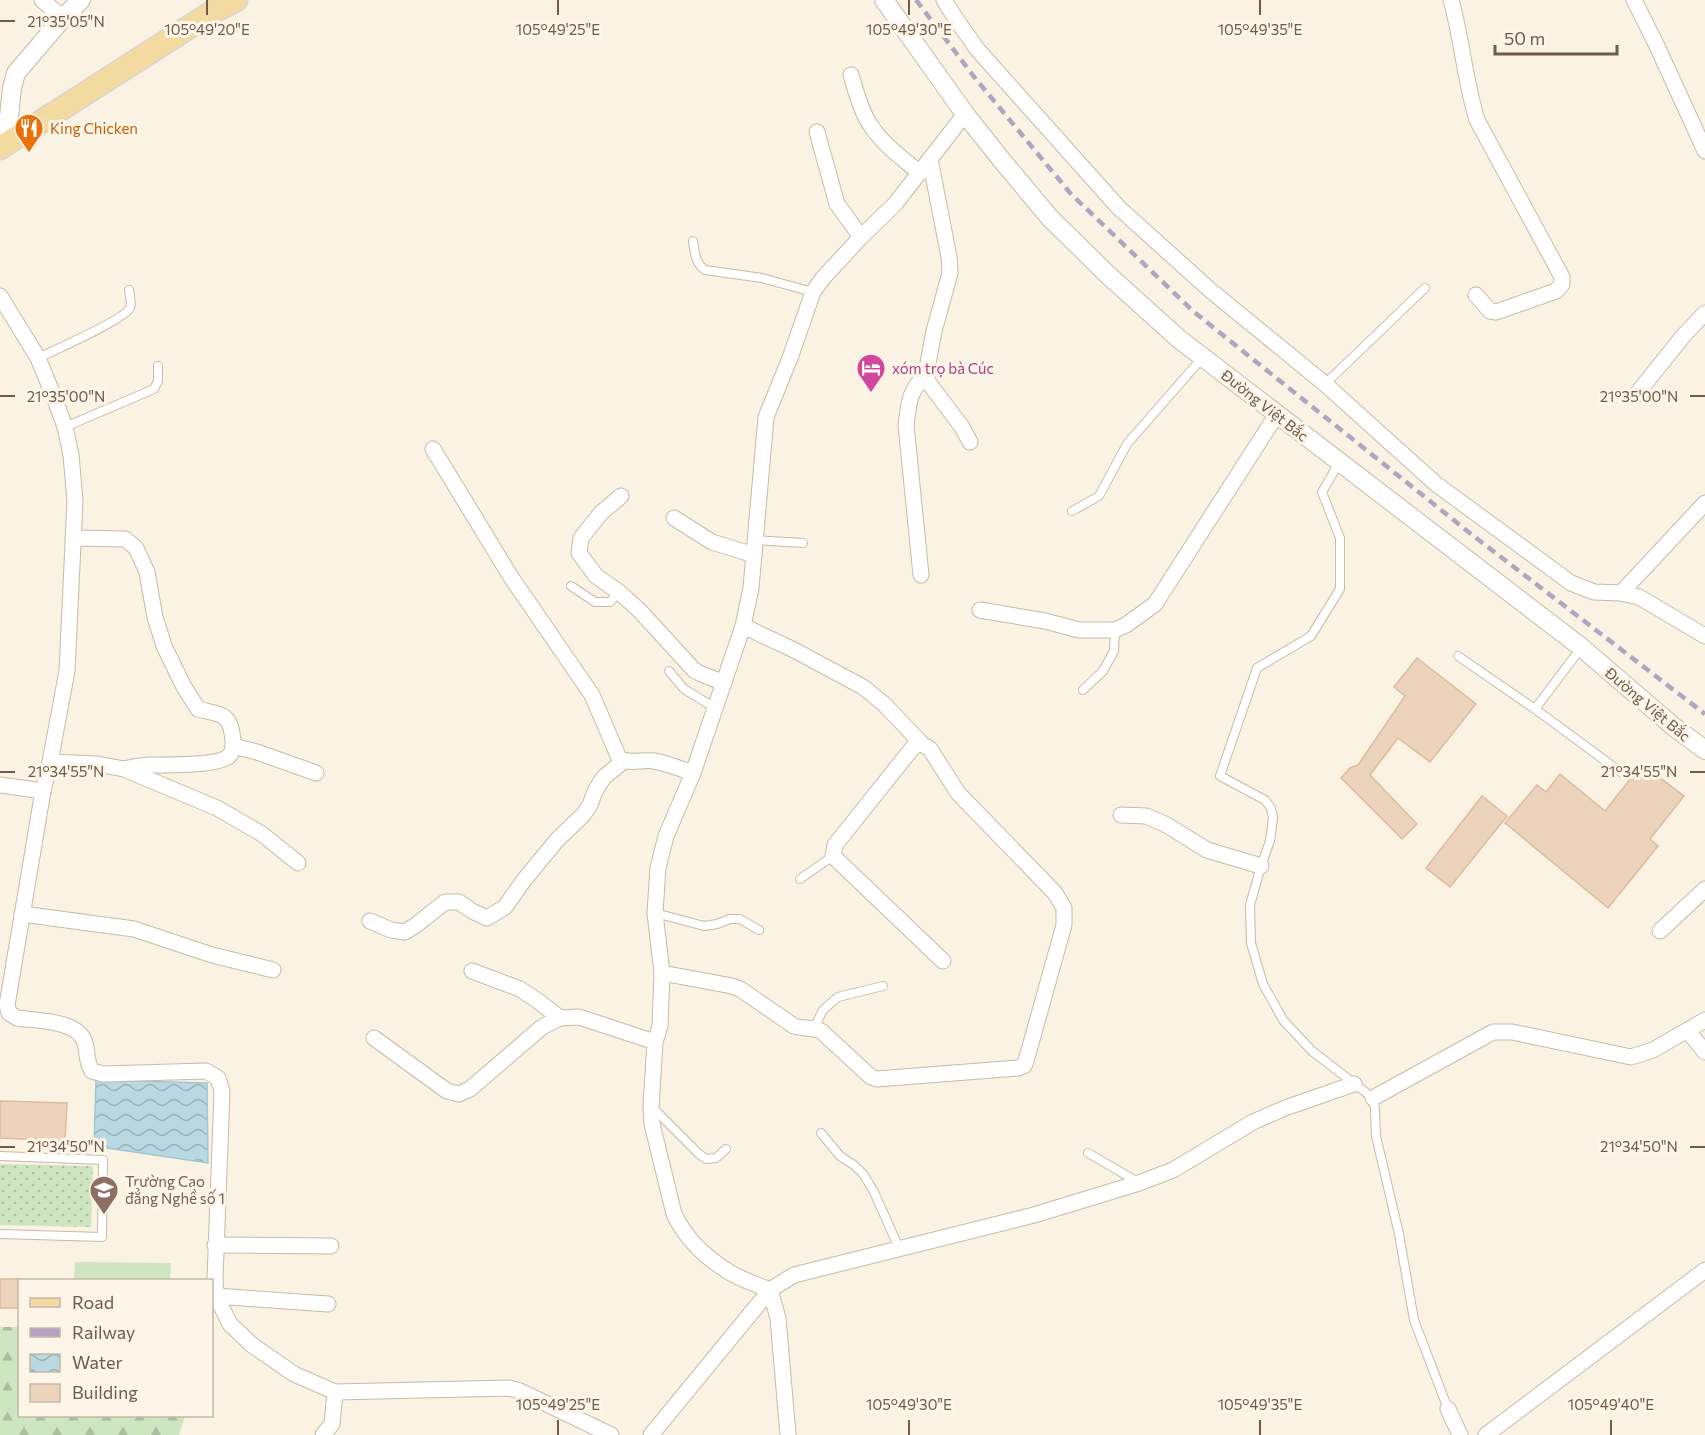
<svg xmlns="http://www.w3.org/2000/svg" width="1705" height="1435" font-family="Commissioner,sans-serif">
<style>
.grass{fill:url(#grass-dots)}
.forest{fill:url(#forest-firs)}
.pitch{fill:#cee5c2}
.water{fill:url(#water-waves);stroke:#a0c6d2;stroke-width:1.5}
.building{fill:#ecd3bc;stroke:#ddbb9e;stroke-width:1.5}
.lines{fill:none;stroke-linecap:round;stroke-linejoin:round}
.service-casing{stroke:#c9baaa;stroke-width:10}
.minor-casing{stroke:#c9baaa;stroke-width:17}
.tertiary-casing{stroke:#c9baaa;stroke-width:20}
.primary-casing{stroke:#dad4d0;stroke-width:25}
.service{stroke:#fff;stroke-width:8}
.minor{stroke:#fff;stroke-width:15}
.tertiary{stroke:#fff;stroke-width:18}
.primary{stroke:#f3daa0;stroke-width:22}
.rail{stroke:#b5a2c1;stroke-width:4.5;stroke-dasharray:9 6;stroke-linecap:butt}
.ticks{fill:none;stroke:#6f5a4b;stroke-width:2}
.labels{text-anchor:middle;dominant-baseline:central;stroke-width:6;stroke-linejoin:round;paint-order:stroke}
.food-label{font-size:15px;fill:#c56008;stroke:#fdf6e8;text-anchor:start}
.hotel-label{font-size:15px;fill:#b23c85;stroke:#fdf6e8;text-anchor:start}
.street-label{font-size:15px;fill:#6f5a4b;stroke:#fdf6e8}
.education-label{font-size:15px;fill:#785e54;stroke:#fdf6e8;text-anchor:start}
.ticks-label{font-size:15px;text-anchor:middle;fill:#6f5a4b;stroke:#fdf6e8;stroke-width:6;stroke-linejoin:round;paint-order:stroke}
</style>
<defs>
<pattern id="grass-dots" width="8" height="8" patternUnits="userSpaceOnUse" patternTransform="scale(1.5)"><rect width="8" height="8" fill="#cee5c2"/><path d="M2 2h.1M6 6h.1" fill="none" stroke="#abbda0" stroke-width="1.8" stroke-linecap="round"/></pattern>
<pattern id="forest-firs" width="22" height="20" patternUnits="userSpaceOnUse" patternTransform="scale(1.5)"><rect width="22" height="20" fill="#cee5c2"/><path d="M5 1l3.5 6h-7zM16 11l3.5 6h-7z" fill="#abbda0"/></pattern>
<pattern id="water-waves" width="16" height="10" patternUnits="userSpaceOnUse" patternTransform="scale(1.5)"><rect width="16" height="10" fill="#b9d8e1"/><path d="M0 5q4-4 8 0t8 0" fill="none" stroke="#9bb2b8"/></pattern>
</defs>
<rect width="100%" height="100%" fill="#faf2e2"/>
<path class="grass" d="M 0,1164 L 93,1166 L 91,1227 L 0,1225 Z"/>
<path class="forest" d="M 0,1327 L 19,1327 L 20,1416 L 185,1416 L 179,1435 L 0,1435 Z"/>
<path class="pitch" d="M 75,1262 L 171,1263 L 170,1280 L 74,1280 Z"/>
<path class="water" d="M 96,1080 L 207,1083 L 208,1163 L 94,1146 Z"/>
<g class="building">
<path d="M 1417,658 L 1476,704 L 1430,762 L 1398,738 L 1370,775 L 1417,824 L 1402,839 L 1341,778 L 1350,768 L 1358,765 L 1405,696 L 1394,687 Z"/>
<path d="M 1642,764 L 1684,796 L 1650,839 L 1658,846 L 1608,908 L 1505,823 L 1537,785 L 1546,792 L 1560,774 L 1605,811 Z"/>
<path d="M 1482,796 L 1507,816 L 1450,887 L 1426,868 Z"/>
<path d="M 0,1101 L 67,1103 L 65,1141 L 0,1138 Z"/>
<rect x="0" y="1279" width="20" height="29"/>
</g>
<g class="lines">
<g class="service-casing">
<g id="service">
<path d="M 693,241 C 695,253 695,263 705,270 L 762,278 L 813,292"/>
<path d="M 38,358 C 53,351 125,319 130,308 C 132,303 130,296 129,290"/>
<path d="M 1325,384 L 1425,288"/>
<path d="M 65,427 L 154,389 L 158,381 L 158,366"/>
<path d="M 1339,463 L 1322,492 L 1340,538 L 1340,589 L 1311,636 L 1257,668 L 1220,776 L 1265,800 L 1271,808 L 1273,818 L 1270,841 L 1261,866 L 1250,905 L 1251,943 L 1263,984 L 1283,1020 L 1312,1051 L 1373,1098 L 1375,1109 L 1376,1136 L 1399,1234 L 1414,1320 L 1448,1409"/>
<path d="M 1072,511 L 1099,496 L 1127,444 L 1202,358"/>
<path d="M 755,540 L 803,543"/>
<path d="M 571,586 L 595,602 L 610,602 L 619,592"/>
<path d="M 1458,656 L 1535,709 L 1622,773"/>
<path d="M 669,671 L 684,689 L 715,708"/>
<path d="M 1083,690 L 1103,671 L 1114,651 L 1115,630"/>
<path d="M 1535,709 L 1581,648"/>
<path d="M 800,879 L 833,856"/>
<path d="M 655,913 L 704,926 L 717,924 L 730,919 L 740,919 L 759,930"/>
<path d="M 814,1028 L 823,1010 L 838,997 L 883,986"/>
<path d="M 652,1107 L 699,1154 L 706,1159 L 716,1158 L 726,1149"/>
<path d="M 821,1133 L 840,1156 L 854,1165 L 864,1175 L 874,1192 L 899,1248"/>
<path d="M 1088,1153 L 1138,1182"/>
<path d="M 0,1156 L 103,1160 L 102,1237 L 0,1234"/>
</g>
</g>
<g class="minor-casing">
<g id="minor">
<path d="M 42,0 L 63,18"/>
<path d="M 944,0 L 954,16 L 977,49 L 1119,208 L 1210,290 L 1325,384 L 1436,484 L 1571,583 L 1594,592 L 1621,593 L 1639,597 L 1705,636"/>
<path d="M 1451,0 C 1462,39 1465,81 1477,120 L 1562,277 L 1562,284 L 1556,291 L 1496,312 L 1490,311 L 1476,295"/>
<path d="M 1634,0 L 1657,46 L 1705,151"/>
<path d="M 851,75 C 856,91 860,109 869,123 C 881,143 902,158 920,173"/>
<path d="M 817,132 L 837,204 L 861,237"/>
<path d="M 930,159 L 949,257 L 950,273 L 934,331 L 926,374 L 928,382 L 962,427 L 970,442"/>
<path d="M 0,296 L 38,358 L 54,397 L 65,427 L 71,455 L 75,501 L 67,671 L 50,762 L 43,791 L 7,1005 L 9,1013 L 17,1018 C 37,1021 79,1020 85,1043 C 88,1054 86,1062 92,1071 L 103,1074 L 206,1071 L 218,1078 L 222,1091 L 215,1279 L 216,1296 L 230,1324 L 252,1345 L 294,1374 L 335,1392 L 509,1388 L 520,1391 L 611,1435"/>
<path d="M 1635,396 L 1684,335 L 1705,313"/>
<path d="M 433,449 L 511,577 L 592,695 L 619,758 C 630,765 642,759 654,761 C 667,763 680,769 693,773"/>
<path d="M 621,496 L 601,513 L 581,538 L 579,553 L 596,576 L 619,592 L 639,610 L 694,670 L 699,673 L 724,683"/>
<path d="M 674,518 L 712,542 L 754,555"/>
<path d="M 73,538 L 125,539 L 136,548 L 147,572 L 155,617 L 164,646 L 184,687 L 198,709 C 214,714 229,711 232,733 C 233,740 235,749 230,755 C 221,766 167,765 152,765 C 142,765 133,767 124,769"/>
<path d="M 921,575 L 906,425 C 909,401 909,392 926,374"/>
<path d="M 1621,593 L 1705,503"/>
<path d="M 980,610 L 1045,621 L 1079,630 L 1115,630 L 1126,625 L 1155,604 L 1277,414"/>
<path d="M 922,744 L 914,746 L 835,845 L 833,856 L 943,961"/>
<path d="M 233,746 L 257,752 L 316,773"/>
<path d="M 50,762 L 97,764 L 124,769 L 217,808 L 262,834 L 298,863"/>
<path d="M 0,785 L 43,791"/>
<path d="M 1121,815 L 1146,816 L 1165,824 L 1207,850 L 1261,866"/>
<path d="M 22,914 L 134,929 L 212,955 L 273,970"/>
<path d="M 370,921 L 391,930 L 405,932 L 416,925 L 445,902 L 459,902 L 472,911 L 487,918 L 505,907 L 524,880 L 557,840 L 583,815 L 590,805 L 595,791 L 604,777 L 624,761"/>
<path d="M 1660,931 L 1705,889"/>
<path d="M 472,971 L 520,989 L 538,1001 L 560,1018"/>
<path d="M 662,973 L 732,986 L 740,989 L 794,1026 C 803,1029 812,1027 821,1031 L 871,1077 L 877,1079 L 1018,1068 L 1024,1066 L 1026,1061 L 1064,925 L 1064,908 L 1055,893 L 958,793 L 930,749 L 922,744 L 884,704 L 863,687 L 794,650 L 743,626"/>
<path d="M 1688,1031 L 1705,1052"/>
<path d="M 374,1038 L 447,1091 L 459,1094 L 470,1089 L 542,1027 L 560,1018 L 579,1017 L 655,1042"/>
<path d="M 1373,1098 L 1493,1032 L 1512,1032 L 1631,1057 L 1653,1050 L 1705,1020"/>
<path d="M 215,1245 L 331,1246"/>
<path d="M 216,1296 L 328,1304"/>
<path d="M 1448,1409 L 1460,1435"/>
<path d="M 323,1435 L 332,1424 L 335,1392"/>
<path d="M 651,1435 L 770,1290 L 794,1275 L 1034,1215 L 1139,1183 L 1173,1170 L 1253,1122 L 1285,1108 L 1354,1084"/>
<path d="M 788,1435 L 778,1318 L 770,1290 C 756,1284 739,1279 726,1270 C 704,1256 685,1237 674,1214 L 652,1124 L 651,1106 L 655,1042 L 660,1026 L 662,973 L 655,913 L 658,868 L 666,836 L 693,773 L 743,626 L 751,588 L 766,417 L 790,358 L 813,292 L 823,278 L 861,237 L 895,204 L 965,114"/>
<path d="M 1486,1435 L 1705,1270"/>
</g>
</g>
<g class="tertiary-casing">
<g id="tertiary">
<path d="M 884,0 L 965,114 L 1004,163 L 1050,218 L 1108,275 L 1179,339 L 1581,647 L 1674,727 L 1705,750"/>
<path d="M 6,144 L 12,88 L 16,73 L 63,18 L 81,0"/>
</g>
</g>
<g class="primary-casing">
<path id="primary" d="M 0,148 L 211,13 L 236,0"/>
</g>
<use href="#service" class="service"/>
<use href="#minor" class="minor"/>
<use href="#tertiary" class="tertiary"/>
<use href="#primary" class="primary"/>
<path class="rail" d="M 916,0 L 975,78 L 1071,194 L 1194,312 L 1471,534 L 1705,714"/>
</g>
<path class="ticks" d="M 207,0 L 207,15M 558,0 L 558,15M 909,0 L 909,15M 1260,0 L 1260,15M 0,21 L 15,21M 0,396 L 15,396M 1690,396 L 1705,396M 0,772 L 15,772M 1690,772 L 1705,772M 0,1147 L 15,1147M 1690,1147 L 1705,1147M 558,1420 L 558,1435M 909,1420 L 909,1435M 1260,1420 L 1260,1435M 1611,1420 L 1611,1435"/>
<defs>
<g id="restaurant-pin" transform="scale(1.5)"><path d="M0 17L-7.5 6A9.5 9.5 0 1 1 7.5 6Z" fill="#e8710a" stroke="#fdf6e8"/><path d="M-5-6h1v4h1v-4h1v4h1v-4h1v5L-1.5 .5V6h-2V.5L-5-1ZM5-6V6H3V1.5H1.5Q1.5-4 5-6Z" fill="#fff"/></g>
<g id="hotel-pin" transform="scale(1.5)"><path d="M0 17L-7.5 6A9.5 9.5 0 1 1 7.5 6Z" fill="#d1479c" stroke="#fdf6e8"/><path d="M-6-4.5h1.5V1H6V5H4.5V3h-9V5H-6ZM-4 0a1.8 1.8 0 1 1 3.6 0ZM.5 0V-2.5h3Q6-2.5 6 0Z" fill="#fff"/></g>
<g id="university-pin" transform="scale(1.5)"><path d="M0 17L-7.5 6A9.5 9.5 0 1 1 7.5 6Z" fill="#8d6e63" stroke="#fdf6e8"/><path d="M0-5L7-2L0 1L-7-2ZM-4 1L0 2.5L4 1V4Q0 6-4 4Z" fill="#fff"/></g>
</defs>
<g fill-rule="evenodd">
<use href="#restaurant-pin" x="29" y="128"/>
<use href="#hotel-pin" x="871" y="368"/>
<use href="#university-pin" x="104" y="1190"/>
</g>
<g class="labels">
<g class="food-label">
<text x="50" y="128">King Chicken</text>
</g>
<g class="hotel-label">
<text x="892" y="368">xóm trọ bà Cúc</text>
</g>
<g class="street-label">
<text transform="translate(1265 405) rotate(38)">Đường Việt Bắc</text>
<text transform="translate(1648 704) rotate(40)">Đường Việt Bắc</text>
</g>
<g class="education-label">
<text x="125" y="1181">Trường Cao<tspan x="125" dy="17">đẳng Nghề số 1</tspan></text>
</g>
</g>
<g class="ticks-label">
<text x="66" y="27">21°35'05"N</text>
<text x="207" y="35">105°49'20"E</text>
<text x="558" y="35">105°49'25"E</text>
<text x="909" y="35">105°49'30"E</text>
<text x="1260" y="35">105°49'35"E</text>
<text x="66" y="402">21°35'00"N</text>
<text x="1639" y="402">21°35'00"N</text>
<text x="66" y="777">21°34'55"N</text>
<text x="1639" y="777">21°34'55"N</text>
<text x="66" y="1152">21°34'50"N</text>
<text x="1639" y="1152">21°34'50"N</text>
<text x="558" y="1410">105°49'25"E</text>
<text x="909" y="1410">105°49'30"E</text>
<text x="1260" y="1410">105°49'35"E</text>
<text x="1611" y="1410">105°49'40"E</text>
</g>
<rect x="18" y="1279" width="195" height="138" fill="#fdf6e8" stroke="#c4b8a9" stroke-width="1.5"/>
<rect x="30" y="1298" width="30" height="9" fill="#f3daa0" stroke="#c4b8a9" stroke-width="1.5"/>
<text x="72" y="1309" font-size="18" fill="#6f5a4b">Road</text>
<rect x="30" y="1328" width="30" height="9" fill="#b5a2c1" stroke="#c4b8a9" stroke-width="1.5"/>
<text x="72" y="1339" font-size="18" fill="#6f5a4b">Railway</text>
<rect x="30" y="1354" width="30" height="18" fill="url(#water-waves)" stroke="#c4b8a9" stroke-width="1.5"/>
<text x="72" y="1369" font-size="18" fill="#6f5a4b">Water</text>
<rect x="30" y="1384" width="30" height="18" fill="#ecd3bc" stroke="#c4b8a9" stroke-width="1.5"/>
<text x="72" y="1399" font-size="18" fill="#6f5a4b">Building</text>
<path d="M1495 45v9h122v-9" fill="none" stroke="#6f5a4b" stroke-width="3"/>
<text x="1504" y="45" font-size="18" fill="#6f5a4b" stroke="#fdf6e8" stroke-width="4.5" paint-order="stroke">50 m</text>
</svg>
